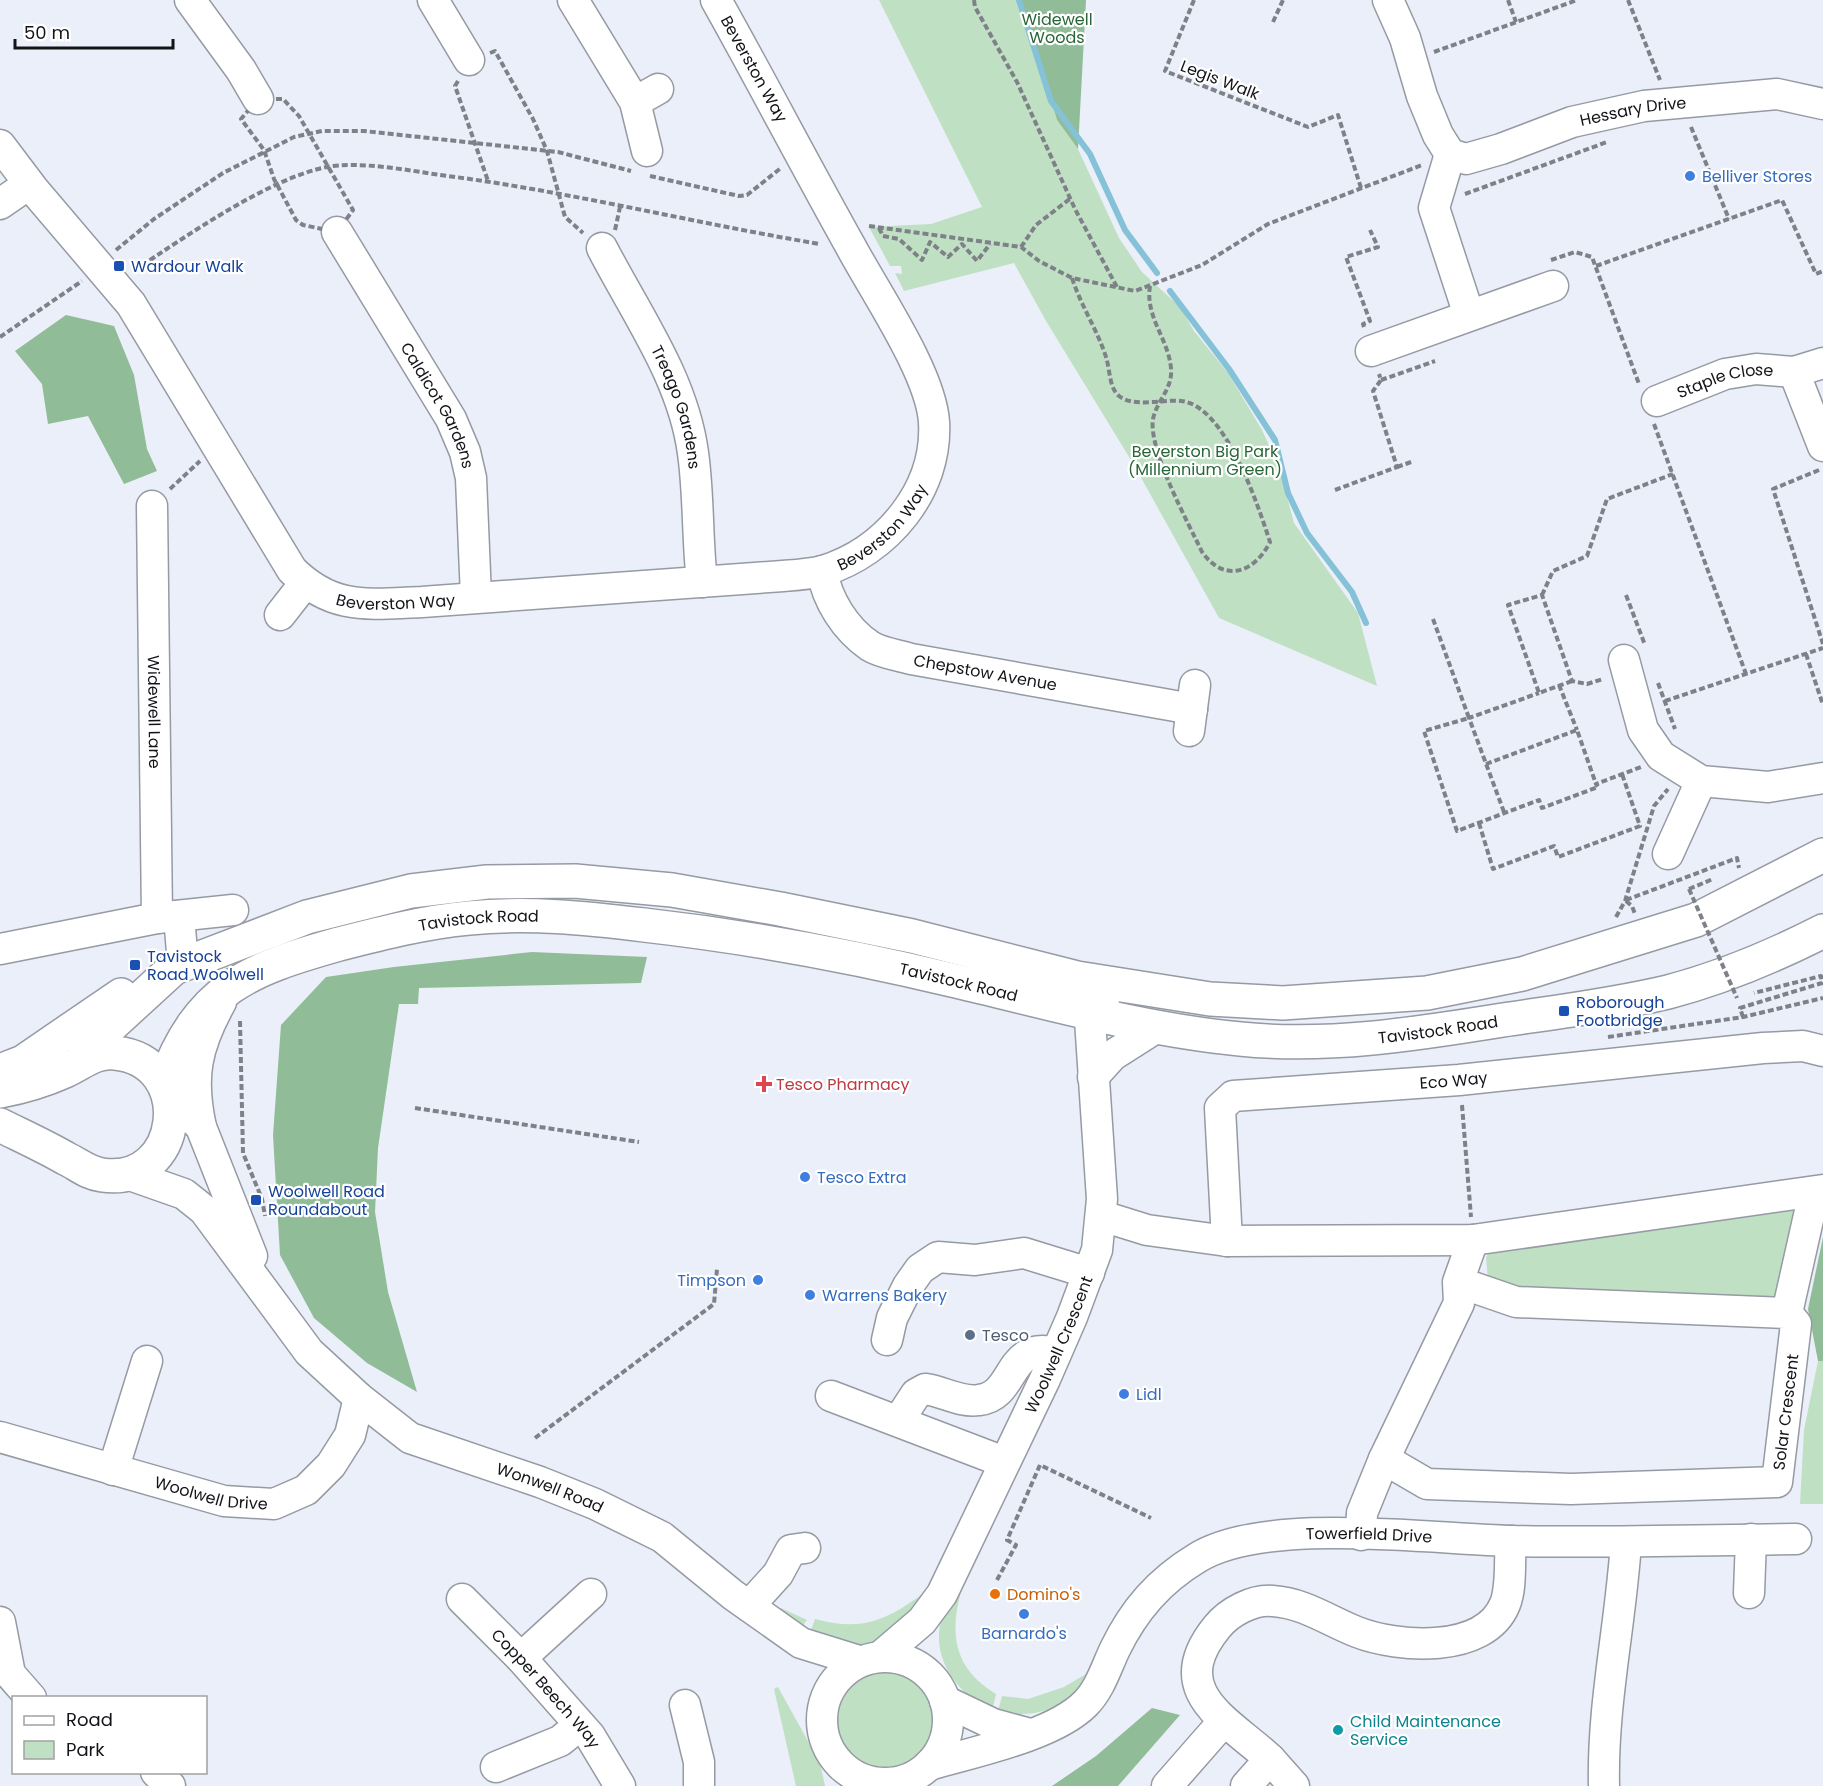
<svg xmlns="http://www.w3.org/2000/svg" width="1823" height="1786" font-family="Poppins,sans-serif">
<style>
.green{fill:#c0e0c4}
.forest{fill:#91bc98}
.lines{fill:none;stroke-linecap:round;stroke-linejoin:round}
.stream{stroke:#85c1d7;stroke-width:6}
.minor-casing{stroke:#959aa3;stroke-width:33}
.highway-casing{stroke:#959aa3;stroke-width:36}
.path{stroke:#7e8188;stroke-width:4;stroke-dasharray:6 3;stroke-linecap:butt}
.minor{stroke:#fff;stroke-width:30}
.highway{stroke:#fff;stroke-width:33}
.path-bridge{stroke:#7e8188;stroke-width:4;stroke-dasharray:6 3;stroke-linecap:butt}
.shop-dot{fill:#3f7fe0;stroke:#fff;stroke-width:2}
.transit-dot{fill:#1a4fb4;stroke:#fff;stroke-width:2}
.health-dot{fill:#e0444e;stroke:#fff;stroke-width:2}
.service-dot{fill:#5c6f8a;stroke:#fff;stroke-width:2}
.food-dot{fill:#e8710a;stroke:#fff;stroke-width:2}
.culture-dot{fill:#0f9aa8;stroke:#fff;stroke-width:2}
.labels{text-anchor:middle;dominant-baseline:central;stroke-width:4.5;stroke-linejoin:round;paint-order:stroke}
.park-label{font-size:16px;fill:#286637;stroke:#fff}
.street-label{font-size:16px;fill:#131418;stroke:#fff}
.shop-label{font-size:16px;fill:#366cbe;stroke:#fff;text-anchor:start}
.transit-label{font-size:16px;fill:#164399;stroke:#fff;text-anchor:start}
.health-label{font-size:16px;fill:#be3a42;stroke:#fff;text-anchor:start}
.service-label{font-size:16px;fill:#4e5e75;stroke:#fff;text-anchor:start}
.food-label{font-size:16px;fill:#c56008;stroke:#fff;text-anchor:start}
.culture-label{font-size:16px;fill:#0d838f;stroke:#fff;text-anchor:start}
</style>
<rect width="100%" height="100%" fill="#eaeff9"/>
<g class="green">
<path d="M 879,0 L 1016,0 L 1035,47 L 1057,120 L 1078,149 L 1119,238 L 1142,272 L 1180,307 L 1194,331 L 1228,373 L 1262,430 L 1279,467 L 1294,523 L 1358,613 L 1377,686 L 1219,618 L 1134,465 L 1046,321 L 1014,263 L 904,291 L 895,273 L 902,274 L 901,266 L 890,266 L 869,227 L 931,224 L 982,207 Z"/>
<path d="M 1791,1208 L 1796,1212 L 1774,1304 L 1542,1295 L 1488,1280 L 1486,1257 L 1494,1247 Z"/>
<path d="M 1818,1361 L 1823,1361 L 1823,1504 L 1800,1504 L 1804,1430 Z"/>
<path d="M 958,1586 L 962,1588 C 949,1633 953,1668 996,1694 L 992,1711 C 958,1694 931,1660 941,1620 C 944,1608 952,1597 958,1586 Z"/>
<path d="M 921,1595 C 917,1618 874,1648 850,1647 C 838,1647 822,1638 810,1633 L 815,1619 C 860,1631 884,1622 921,1595 Z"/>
<path d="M 781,1608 L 807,1620 L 801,1628 L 780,1612 Z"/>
<circle cx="886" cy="1720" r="48"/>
<path d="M 1086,1674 C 1072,1709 1032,1720 998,1711 L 1002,1696 L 1028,1699 L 1064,1687 Z"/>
<path d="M 778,1687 L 820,1763 L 825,1786 L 796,1786 L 774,1689 Z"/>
</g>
<g class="forest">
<path d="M 1016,0 L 1086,0 L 1078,149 L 1057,120 L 1035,47 Z"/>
<path d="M 66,315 L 114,326 L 134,375 L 147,449 L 157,471 L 124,484 L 88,416 L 48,424 L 42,384 L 15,351 Z"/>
<path d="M 532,952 L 647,957 L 641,983 L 419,988 L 418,1004 L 399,1004 L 378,1148 L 375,1212 L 388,1292 L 417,1392 L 367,1363 L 314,1318 L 280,1255 L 273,1135 L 281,1025 L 326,977 L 394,967 Z"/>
<path d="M 1823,1237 L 1823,1361 L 1818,1361 L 1808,1309 Z"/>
<path d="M 1152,1708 L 1180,1715 L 1118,1786 L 1052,1786 L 1096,1756 Z"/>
</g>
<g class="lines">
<g class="stream">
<path d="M 1019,0 L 1051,101 L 1090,154 L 1125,230 L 1157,273"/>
<path d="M 1170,291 L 1229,369 L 1275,440 L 1288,493 L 1307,533 L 1352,592 L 1366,623"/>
</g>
<g class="minor-casing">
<g id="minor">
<path d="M 190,0 L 241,70 L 258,99"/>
<path d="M 433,0 L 469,60"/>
<path d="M 573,0 L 635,102 L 647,151"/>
<path id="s1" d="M 1388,0 L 1405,38 L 1422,96 L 1438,135 L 1450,154 L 1466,159 L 1501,149 L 1572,122 L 1644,106 L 1777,94 L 1823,104"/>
<path d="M 635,102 L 658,89"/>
<path id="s2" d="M 0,145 L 34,190 L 131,304 L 292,570 C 333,611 369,604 422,602 L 783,576 C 796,575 811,574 823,571 C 887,551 938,490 934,422 C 931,373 875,292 851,247 C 805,165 762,82 716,0"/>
<path d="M 1450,154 L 1434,208 L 1469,315"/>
<path d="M 0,204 L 29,184"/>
<path id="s3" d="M 337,232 L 451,419 L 465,452 L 471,478 L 476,597"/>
<path id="s4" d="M 602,248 C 636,314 683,378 693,453 C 699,495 697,539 702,582"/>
<path d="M 1371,351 L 1553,286"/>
<path d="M 1794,372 L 1823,446"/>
<path id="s5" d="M 1657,401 L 1725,374 L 1756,369 L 1794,372 L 1823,363"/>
<path id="s6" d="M 152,506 L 157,918"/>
<path id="s7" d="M 822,571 C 827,600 845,629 870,646 C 881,653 898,655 911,659 L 1192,709"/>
<path d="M 280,615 L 305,583"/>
<path d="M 1624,660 L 1643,730 L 1661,756 L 1701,781 L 1768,787 L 1823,778"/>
<path d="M 1189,731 L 1195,685"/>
<path d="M 1668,854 L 1701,781"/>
<path d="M 179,916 L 183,964"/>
<path d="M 0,949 L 157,918 L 233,910"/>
<path d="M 1093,1077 L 1113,1055 L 1157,1027"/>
<path d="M 169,1095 L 201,1127 L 252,1256"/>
<path d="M 201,1127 C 190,1077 196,1047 221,1002"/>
<path id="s8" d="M 127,1174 L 184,1194 L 204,1210 L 309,1352 L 359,1398 L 410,1438 L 540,1482 L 595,1504 L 662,1537 L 733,1595 L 801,1643 L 859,1661"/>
<path d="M 1102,1216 L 1147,1230 L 1227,1241 L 1473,1240 L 1823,1190"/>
<path id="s9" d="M 1227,1241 L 1220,1108 L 1233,1096 L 1459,1080 L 1763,1048 L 1803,1046 L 1823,1051"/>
<path d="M 1458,1282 L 1516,1302 L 1787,1313 L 1796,1324 L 1777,1482 L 1571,1489 L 1427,1484 L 1384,1459 L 1459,1303 L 1458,1282 L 1473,1240"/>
<path d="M 1787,1313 L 1814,1193"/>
<path d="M 887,1340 L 892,1318 L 908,1286 L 920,1269 L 938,1257 L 975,1260 L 1024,1253 L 1089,1273"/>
<path d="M 831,1396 L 1004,1462"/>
<path d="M 899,1420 L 916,1394 L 925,1389 C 943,1391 960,1403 979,1400 C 1017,1396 1006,1340 1056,1353"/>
<path id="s10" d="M 0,1437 L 224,1501 L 274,1504 L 306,1490 L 331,1465 L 350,1435 L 359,1398"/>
<path d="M 113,1470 L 147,1361"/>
<path d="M 1361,1535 L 1362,1513 L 1384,1459"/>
<path d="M 1749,1593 L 1751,1539"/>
<path id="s11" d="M 462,1599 L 521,1658 L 590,1736 L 620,1786"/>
<path d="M 749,1606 L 778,1574 L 791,1550 L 805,1548"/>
<path d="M 0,1622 L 10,1674 L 31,1698"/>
<path id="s12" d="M 881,1656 L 922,1621 L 942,1594 L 1045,1379 L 1072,1317 L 1097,1250 L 1102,1199 L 1090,1020 L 1091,1013 L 1105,996"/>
<circle cx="885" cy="1720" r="63"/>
<path d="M 521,1658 L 591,1594"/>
<path d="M 945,1701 L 993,1724 L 1030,1734"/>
<path d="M 685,1705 L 699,1762 L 699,1786"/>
<path id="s13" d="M 929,1765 C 973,1752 1053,1736 1085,1704 C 1100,1689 1106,1668 1115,1649 C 1134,1610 1159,1581 1197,1558 C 1265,1516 1430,1539 1511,1541 C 1606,1543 1701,1540 1796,1539"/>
<path d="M 496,1767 L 560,1741 L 580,1725"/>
<path d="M 156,1772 L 170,1786"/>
<path d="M 1167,1786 L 1223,1722"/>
<path d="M 1246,1786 L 1270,1759"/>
<path d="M 1294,1786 C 1286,1777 1278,1768 1270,1759 C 1228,1720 1164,1692 1217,1627 C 1229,1612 1253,1599 1273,1601 C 1304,1603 1329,1621 1357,1632 C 1398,1648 1485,1654 1505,1604 C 1512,1587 1509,1560 1511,1541"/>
<path d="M 1604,1786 C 1602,1704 1621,1623 1626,1542"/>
</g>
</g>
<g class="highway-casing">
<g id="highway">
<path d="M 83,1059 L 103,1033 L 174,968 L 307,917 L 411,891 L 487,882 L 575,881 L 672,890 L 780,909 L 912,936 L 1077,978 L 1210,999 L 1283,1003 L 1427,993 L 1522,974 L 1696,920 L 1823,855"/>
<path d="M 0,1071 L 23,1062 L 121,995"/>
<path id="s14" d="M 164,1083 C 199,988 247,970 339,944 C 382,933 425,922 469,918 C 527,912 586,918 644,925 C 750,937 853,956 956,981 C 1050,1003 1144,1030 1240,1039 C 1328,1048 1416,1034 1503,1020 C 1557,1012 1614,1005 1668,992 C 1721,978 1774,956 1823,931"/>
<path d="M 0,1091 C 22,1087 45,1080 65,1071 C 83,1063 94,1051 115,1053 C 198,1061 183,1187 102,1175 C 87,1173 78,1164 65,1158 C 44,1146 22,1136 0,1125"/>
</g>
</g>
<g class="path">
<path d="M 974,0 L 975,7 L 1017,82 L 1075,209 L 1118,289"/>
<path d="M 1194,0 L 1165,71 L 1303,125 L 1308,127 L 1338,115 L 1361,188"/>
<path d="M 1508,0 L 1516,22"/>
<path d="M 1628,0 L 1660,80"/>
<path d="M 1273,22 L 1283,0"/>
<path d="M 1434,52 L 1577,0"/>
<path d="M 490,53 L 495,51 L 533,119 L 547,151 L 565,217 L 583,233"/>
<path d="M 458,81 L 455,86 L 488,181"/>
<path d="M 258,99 L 283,99 L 299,116 L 353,210 L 337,232 L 303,225 L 296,220 L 274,179 L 264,150 L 241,119 Z"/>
<path d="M 1691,127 L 1729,219"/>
<path d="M 650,176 L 739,196 L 747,195 L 781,168"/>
<path d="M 1465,194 L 1607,142"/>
<path d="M 869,226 L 1021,247 L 1039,261 L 1072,278 L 1135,291 L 1202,265 L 1268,224 L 1422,165"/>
<path d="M 879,228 L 883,236 L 899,239 L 922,260 L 930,242 L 948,257 L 962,244 L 977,261 L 990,244"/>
<path d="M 615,230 L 620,207"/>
<path d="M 1021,247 L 1036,225 L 1071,198"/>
<path d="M 116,250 L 154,219 L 223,173 L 294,137 L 322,131 L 364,131 L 558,152 L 631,171"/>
<path d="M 1551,260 L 1575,252 L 1592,257 L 1639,384"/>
<path d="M 1596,266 L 1782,200 L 1816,274 L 1823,271"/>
<path d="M 135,270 C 185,237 269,178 327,167 C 359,161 407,170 440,175 C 568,191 693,223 820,244"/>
<path d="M 1072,278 C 1081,306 1097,329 1106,357 C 1110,369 1109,388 1119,396 C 1134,408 1163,399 1181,401 C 1225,405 1258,505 1270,542 C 1255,572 1225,584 1202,552 C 1189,524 1148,450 1153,419 C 1157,400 1173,389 1171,368 C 1168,338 1145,317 1150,286"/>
<path d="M 1364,327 L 1363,324 L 1370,321 L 1346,257 L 1378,247 L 1370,230"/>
<path d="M 0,337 L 82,281"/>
<path d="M 1381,380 L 1435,361"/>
<path d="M 1654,424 L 1746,674"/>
<path d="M 1397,467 L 1414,461"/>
<path d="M 1819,470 L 1773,489 L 1823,644"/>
<path d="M 170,489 L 200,461"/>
<path d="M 1335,490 L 1397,467 L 1373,391 L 1381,380 L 1379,374"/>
<path d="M 1542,595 L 1553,571 L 1587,556 L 1607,499 L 1673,474"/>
<path d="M 1626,595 L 1645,645"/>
<path d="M 1433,619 L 1469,718 L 1424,731 L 1457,831 L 1539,800 L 1542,808 L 1598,787 L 1596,784 L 1641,767"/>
<path d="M 1806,654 L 1823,705"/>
<path d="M 1572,681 L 1539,693 L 1508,605 L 1542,595 L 1572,681 L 1587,684 L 1603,679"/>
<path d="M 1658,683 L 1675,729"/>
<path d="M 1559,685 L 1577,730"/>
<path d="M 1665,701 L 1823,648"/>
<path d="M 1486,764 L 1577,730 L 1596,784"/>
<path d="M 1504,812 L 1469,718 L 1539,693"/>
<path d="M 1479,823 L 1493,869 L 1554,846 L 1558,857 L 1640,826 L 1622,774"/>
<path d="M 1689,889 L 1713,879"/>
<path d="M 1626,900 L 1737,858 L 1739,868"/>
<path d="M 1626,901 L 1632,906 L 1635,914"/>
<path d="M 1616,917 L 1625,901 L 1654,806 L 1668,789"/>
<path d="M 1743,1017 L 1740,1008 L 1822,983 L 1821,976 L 1754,993"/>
<path d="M 240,1021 L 243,1153 L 262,1199 L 265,1216"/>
<path d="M 1608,1037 L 1743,1017 L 1823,998"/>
<path d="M 1462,1105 L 1471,1217"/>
<path d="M 415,1108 L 639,1142"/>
<path d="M 535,1438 L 714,1304 L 717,1269"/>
<path d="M 997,1580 L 1016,1545 L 1007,1540 L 1040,1465 L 1151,1518"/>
</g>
<use href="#minor" class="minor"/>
<use href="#highway" class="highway"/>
<path class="path-bridge" d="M 1689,889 L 1737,998"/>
</g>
<g class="shop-dot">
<circle cx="1690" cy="176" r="6"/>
<circle cx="805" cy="1177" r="6"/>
<circle cx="758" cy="1280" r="6"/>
<circle cx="810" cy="1295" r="6"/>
<circle cx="1124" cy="1394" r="6"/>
<circle cx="1024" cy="1614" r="6"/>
</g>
<g class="transit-dot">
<rect x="113" y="260" width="12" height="12" rx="3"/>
<rect x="129" y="959" width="12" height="12" rx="3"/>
<rect x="1558" y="1005" width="12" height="12" rx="3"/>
<rect x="250" y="1194" width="12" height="12" rx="3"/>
</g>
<path class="health-dot" d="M761 1075h6v6h6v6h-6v6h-6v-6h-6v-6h6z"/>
<circle class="service-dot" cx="970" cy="1335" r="6"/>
<circle class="food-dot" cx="995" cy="1594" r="6"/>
<circle class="culture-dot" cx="1338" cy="1730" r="6"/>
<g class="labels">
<g class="park-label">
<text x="1057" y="19">Widewell<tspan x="1057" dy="18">Woods</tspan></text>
<text x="1205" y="451">Beverston Big Park<tspan x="1205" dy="18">(Millennium Green)</tspan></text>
</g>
<g class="street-label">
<text transform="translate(754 69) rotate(61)">Beverston Way</text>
<text transform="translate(1220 80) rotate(21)">Legis Walk</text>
<text stroke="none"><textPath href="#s1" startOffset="358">Hessary Drive</textPath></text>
<text stroke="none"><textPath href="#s5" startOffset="72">Staple Close</textPath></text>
<text stroke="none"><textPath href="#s3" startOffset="201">Caldicot Gardens</textPath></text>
<text stroke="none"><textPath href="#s4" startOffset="177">Treago Gardens</textPath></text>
<text stroke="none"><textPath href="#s2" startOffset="1134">Beverston Way</textPath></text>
<text stroke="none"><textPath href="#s2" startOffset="630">Beverston Way</textPath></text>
<text stroke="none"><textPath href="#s7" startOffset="210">Chepstow Avenue</textPath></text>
<text stroke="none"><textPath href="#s6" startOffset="206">Widewell Lane</textPath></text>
<text stroke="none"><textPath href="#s14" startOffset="378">Tavistock Road</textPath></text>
<text stroke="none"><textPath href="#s14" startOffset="864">Tavistock Road</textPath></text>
<text stroke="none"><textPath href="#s14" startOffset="1350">Tavistock Road</textPath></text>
<text stroke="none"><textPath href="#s9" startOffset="372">Eco Way</textPath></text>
<text stroke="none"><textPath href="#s12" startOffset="363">Woolwell Crescent</textPath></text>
<text transform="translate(1786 1412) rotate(-83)">Solar Crescent</text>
<text stroke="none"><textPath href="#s8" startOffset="544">Wonwell Road</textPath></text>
<text stroke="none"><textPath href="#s10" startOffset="219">Woolwell Drive</textPath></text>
<text stroke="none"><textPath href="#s13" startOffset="532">Towerfield Drive</textPath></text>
<text stroke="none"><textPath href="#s11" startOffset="123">Copper Beech Way</textPath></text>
</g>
<g class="shop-label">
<text x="1702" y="176">Belliver Stores</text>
<text x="817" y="1177">Tesco Extra</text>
<text x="746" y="1280" text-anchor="end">Timpson</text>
<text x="822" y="1295">Warrens Bakery</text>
<text x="1136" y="1394">Lidl</text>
<text x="1024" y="1633" text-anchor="middle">Barnardo's</text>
</g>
<g class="transit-label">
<text x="131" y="266">Wardour Walk</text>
<text x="147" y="956">Tavistock<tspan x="147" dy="18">Road Woolwell</tspan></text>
<text x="1576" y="1002">Roborough<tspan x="1576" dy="18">Footbridge</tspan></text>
<text x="268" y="1191">Woolwell Road<tspan x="268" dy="18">Roundabout</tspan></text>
</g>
<g class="health-label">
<text x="776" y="1084">Tesco Pharmacy</text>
</g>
<g class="service-label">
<text x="982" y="1335">Tesco</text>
</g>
<g class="food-label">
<text x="1007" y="1594">Domino's</text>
</g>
<g class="culture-label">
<text x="1350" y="1721">Child Maintenance<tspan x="1350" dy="18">Service</tspan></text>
</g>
</g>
<rect x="12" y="1696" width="195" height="78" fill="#ffffff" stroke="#a1a1a3" stroke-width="1.5"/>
<rect x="24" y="1716" width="30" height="9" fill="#ffffff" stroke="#a1a1a3" stroke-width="1.5"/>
<text x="66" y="1726" font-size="18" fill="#131418">Road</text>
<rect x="24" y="1741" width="30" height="18" fill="#c0e0c4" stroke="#a1a1a3" stroke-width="1.5"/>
<text x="66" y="1756" font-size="18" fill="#131418">Park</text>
<path d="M15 39v9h158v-9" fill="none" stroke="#131418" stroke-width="3"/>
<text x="24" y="39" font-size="18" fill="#131418" stroke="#ffffff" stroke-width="4.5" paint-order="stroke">50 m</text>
</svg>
